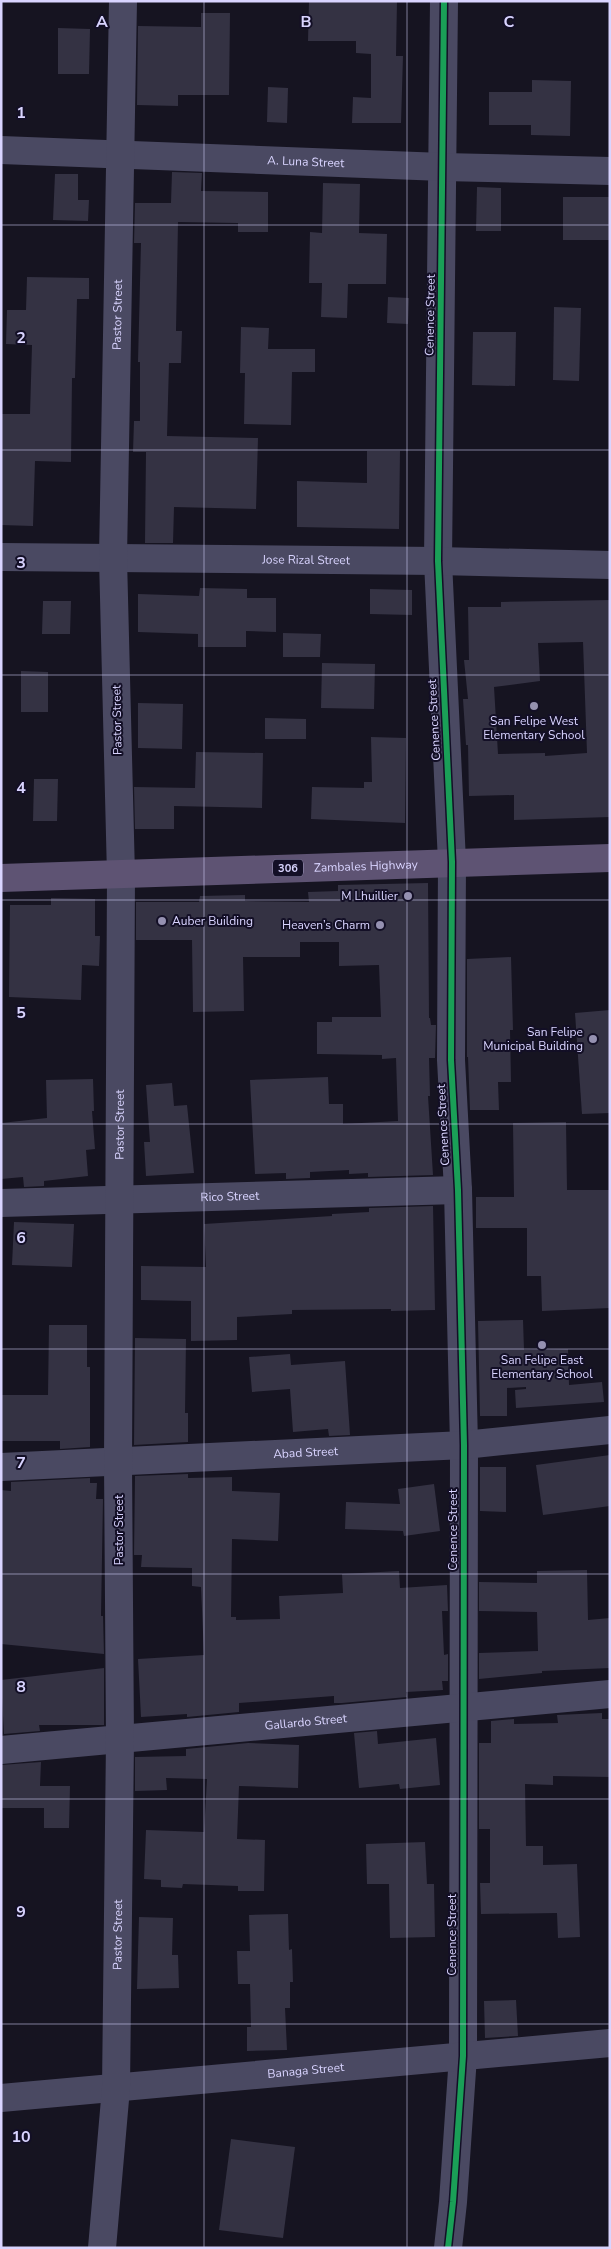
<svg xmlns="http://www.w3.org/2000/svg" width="611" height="2249" font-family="'Nunito Sans',sans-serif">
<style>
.building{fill:#343243;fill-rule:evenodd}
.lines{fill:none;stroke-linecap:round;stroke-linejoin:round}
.minor{stroke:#4a4962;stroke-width:28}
.major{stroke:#5e5373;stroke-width:28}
.cycleway-casing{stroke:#130f26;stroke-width:9}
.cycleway{stroke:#1a9f57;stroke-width:6}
.grid{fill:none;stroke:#d9d4ff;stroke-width:1;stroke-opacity:0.55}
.poi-dot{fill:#9591b1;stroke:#130f26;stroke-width:2}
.labels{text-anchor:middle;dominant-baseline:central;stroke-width:4;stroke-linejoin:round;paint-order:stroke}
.shield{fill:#130f26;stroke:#9e99be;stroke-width:1}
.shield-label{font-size:11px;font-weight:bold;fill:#d9d4ff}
.street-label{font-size:12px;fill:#d9d4ff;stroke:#130f26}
.poi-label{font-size:12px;fill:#d9d4ff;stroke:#130f26;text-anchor:end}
.grid-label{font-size:16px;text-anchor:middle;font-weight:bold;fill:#d9d4ff;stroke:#130f26;stroke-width:4;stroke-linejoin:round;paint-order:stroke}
</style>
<rect width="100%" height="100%" fill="#161421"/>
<g class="building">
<path d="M 309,1 L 397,1 L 396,56 L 403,56 L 401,123 L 352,123 L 353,97 L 371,98 L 371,54 L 356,53 L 356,41 L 308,41 Z"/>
<path d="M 201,13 L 230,13 L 229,95 L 178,95 L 178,106 L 137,105 L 138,26 L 201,27 Z"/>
<path d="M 58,28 L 90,29 L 89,74 L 58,74 Z"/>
<path d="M 532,80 L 571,81 L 570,136 L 531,135 L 531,125 L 489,125 L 489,92 L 532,92 Z"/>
<path d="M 268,87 L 288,88 L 287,123 L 267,122 Z"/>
<path d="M 172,172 L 202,173 L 201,191 L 268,192 L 268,232 L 238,232 L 238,223 L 178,222 L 176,331 L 182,331 L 181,363 L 169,363 L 167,436 L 258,438 L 256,509 L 174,507 L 173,543 L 145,543 L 146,452 L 133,452 L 134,421 L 140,421 L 140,362 L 138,362 L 141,243 L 134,243 L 135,203 L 171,203 Z"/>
<path d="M 55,174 L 78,174 L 78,200 L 89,200 L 88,221 L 53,220 Z"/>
<path d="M 323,183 L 360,184 L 359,233 L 387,234 L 386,284 L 348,284 L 347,318 L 321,317 L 322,283 L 309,283 L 310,232 L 322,233 Z"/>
<path d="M 477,187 L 501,188 L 501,231 L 476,231 Z"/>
<rect x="563" y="197" width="47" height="43"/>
<path d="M 27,277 L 89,278 L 89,299 L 77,299 L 75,378 L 72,378 L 71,462 L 35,461 L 33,526 L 1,525 L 1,414 L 30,414 L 32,345 L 6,344 L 7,310 L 26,310 Z"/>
<path d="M 388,297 L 409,298 L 408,324 L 387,323 Z"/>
<path d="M 554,307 L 581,308 L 579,381 L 553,380 Z"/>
<path d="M 241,327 L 269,328 L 268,349 L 315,349 L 315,372 L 292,372 L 291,425 L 244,424 L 245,373 L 240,373 Z"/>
<path d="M 473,332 L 516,332 L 515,386 L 472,385 Z"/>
<path d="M 367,451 L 400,451 L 399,529 L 297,527 L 297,481 L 367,483 Z"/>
<path d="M 200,588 L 247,589 L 247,598 L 276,598 L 276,632 L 246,631 L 246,647 L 198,647 L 198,634 L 138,632 L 138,594 L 199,596 Z"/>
<path d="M 370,589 L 412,590 L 412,615 L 370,614 Z"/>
<path d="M 610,600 L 610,817 L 514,820 L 514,795 L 469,796 L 468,745 L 466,745 L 463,699 L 468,699 L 464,660 L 469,660 L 468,607 L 501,607 L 501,602 ZM 583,642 L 587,753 L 545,756 L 545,753 L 498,754 L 494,687 L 540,681 L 538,643 Z"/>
<path d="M 43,601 L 71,601 L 70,634 L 42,634 Z"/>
<path d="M 283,633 L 321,634 L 320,657 L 283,657 Z"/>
<path d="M 322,663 L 375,664 L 374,709 L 321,708 Z"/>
<path d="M 21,671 L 48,672 L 48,712 L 21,712 Z"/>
<path d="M 138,703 L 183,704 L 182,749 L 138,748 Z"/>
<path d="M 265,718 L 306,719 L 306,739 L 265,739 Z"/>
<path d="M 371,737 L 406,738 L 405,823 L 311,819 L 312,787 L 364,788 L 364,782 L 372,782 Z"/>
<path d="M 196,752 L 263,753 L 262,808 L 174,806 L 174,829 L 135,829 L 134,787 L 195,788 Z"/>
<path d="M 34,779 L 58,779 L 57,821 L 33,821 Z"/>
<path d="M 428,883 L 429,1018 L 430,1018 L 431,1025 L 436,1025 L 435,1058 L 429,1058 L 430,1096 L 428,1096 L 433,1175 L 368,1177 L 368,1173 L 349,1174 L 349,1170 L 310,1172 L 310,1178 L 286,1179 L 286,1173 L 255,1174 L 250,1080 L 328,1077 L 329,1104 L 343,1104 L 343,1124 L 398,1121 L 396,1058 L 382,1059 L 382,1055 L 317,1054 L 317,1022 L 332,1022 L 332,1017 L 381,1017 L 379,965 L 339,966 L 339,942 L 300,942 L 300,957 L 243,957 L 244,1011 L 193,1012 L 192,940 L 136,940 L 136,902 L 199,902 L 200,896 L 245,895 L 245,901 L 309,902 L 308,892 L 338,891 L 338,885 Z"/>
<path d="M 51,898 L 95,899 L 95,936 L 100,936 L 99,966 L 82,965 L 81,1000 L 9,997 L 10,905 L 51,905 Z"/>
<path d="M 511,957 L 513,1030 L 510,1030 L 511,1082 L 498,1082 L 499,1110 L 470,1110 L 468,1057 L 467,1057 L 467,959 Z"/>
<path d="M 610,1010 L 610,1113 L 582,1114 L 575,1013 Z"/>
<path d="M 93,1079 L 94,1111 L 92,1111 L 95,1149 L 86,1150 L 88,1176 L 44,1181 L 44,1186 L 24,1187 L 23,1177 L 1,1179 L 1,1123 L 47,1118 L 46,1080 Z"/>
<path d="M 172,1083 L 174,1106 L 187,1105 L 194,1173 L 146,1176 L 144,1142 L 150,1142 L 146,1085 Z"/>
<path d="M 566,1122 L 567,1190 L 610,1190 L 610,1308 L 542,1311 L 541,1276 L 527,1276 L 527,1228 L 476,1228 L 476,1197 L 514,1197 L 513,1123 Z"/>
<path d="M 433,1206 L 435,1310 L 391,1311 L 391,1309 L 292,1310 L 292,1314 L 237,1317 L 237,1340 L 191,1341 L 191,1301 L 141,1300 L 141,1266 L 206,1267 L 204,1224 L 332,1216 L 332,1214 L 369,1212 L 369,1208 Z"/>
<path d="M 14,1222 L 74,1224 L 72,1267 L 12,1265 Z"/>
<path d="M 523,1320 L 524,1350 L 568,1349 L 569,1385 L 602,1382 L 604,1402 L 516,1408 L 515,1390 L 526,1389 L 526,1387 L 507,1388 L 507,1416 L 480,1416 L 478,1321 Z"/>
<path d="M 49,1325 L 87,1325 L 87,1367 L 90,1367 L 90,1447 L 60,1449 L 60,1441 L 1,1441 L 1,1395 L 48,1395 Z"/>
<path d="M 135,1338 L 186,1339 L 185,1413 L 188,1413 L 188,1442 L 134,1445 Z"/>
<path d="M 290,1354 L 291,1365 L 345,1361 L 350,1435 L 329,1436 L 328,1429 L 293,1432 L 290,1389 L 252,1392 L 249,1357 Z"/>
<path d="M 610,1455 L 610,1506 L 543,1515 L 536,1465 Z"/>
<path d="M 480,1467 L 506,1467 L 506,1512 L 480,1511 Z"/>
<path d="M 188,1474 L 188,1478 L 232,1477 L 232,1491 L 280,1493 L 278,1541 L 232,1539 L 231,1617 L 236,1617 L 236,1620 L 280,1619 L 279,1596 L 343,1593 L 342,1574 L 399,1571 L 400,1588 L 447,1585 L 448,1611 L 442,1611 L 444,1655 L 448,1654 L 448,1681 L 442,1681 L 443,1690 L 406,1692 L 407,1697 L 342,1703 L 334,1703 L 334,1696 L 239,1703 L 239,1712 L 187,1717 L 187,1714 L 141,1717 L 138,1659 L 204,1655 L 201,1587 L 192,1586 L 192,1568 L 141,1567 L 142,1555 L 134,1555 L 135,1476 Z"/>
<path d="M 90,1478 L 90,1483 L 97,1483 L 96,1499 L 103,1499 L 101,1616 L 103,1616 L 104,1654 L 1,1644 L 1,1490 L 11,1491 L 11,1482 Z"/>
<path d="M 434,1484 L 440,1531 L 404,1536 L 403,1531 L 345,1529 L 346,1502 L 400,1504 L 398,1489 Z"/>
<path d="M 587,1570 L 588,1620 L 610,1618 L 610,1668 L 542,1671 L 542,1673 L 479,1679 L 479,1653 L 538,1651 L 537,1612 L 479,1611 L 479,1582 L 537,1583 L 537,1571 Z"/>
<path d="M 104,1668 L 104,1725 L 39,1725 L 40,1731 L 4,1734 L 1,1680 Z"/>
<path d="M 602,1713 L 602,1719 L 610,1719 L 610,1777 L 553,1776 L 553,1785 L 525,1784 L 526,1846 L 543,1846 L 543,1865 L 577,1864 L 580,1937 L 558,1938 L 557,1913 L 481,1914 L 480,1883 L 490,1883 L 490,1829 L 479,1829 L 479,1743 L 491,1743 L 491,1721 L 514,1719 L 514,1724 L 558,1723 L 557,1715 Z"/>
<path d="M 377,1731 L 378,1744 L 436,1738 L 440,1785 L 400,1789 L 399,1784 L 359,1788 L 354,1733 Z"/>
<path d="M 248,1743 L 299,1745 L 298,1788 L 239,1786 L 237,1839 L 265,1840 L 264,1891 L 238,1891 L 238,1886 L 183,1884 L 182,1888 L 161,1887 L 161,1880 L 144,1879 L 146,1830 L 204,1832 L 207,1779 L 166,1778 L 167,1790 L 135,1791 L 135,1757 L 186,1756 L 186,1749 Z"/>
<path d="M 41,1762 L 40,1786 L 70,1786 L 69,1828 L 44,1828 L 44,1808 L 1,1808 L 1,1765 Z"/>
<path d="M 425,1842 L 427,1884 L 434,1884 L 435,1937 L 390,1938 L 389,1884 L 367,1884 L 366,1844 Z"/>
<path d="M 288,1914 L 289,1950 L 292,1949 L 293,1982 L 290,1982 L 290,2008 L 285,2008 L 287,2050 L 247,2051 L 247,2027 L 251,2027 L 250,1984 L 238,1984 L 237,1951 L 250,1951 L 249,1915 Z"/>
<path d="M 139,1917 L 173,1918 L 172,1955 L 178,1955 L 179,1988 L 137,1989 Z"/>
<path d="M 516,2000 L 518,2036 L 485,2038 L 484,2001 Z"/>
<path d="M 231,2139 L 295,2147 L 283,2238 L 219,2230 Z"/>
</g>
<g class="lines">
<g class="minor">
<path d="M 444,1 L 438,561 L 452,862 L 451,1060 L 458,1190 L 464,1445 L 463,2056 L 453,2202 L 448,2248"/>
<path id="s1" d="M 1,150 L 443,167 L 610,171"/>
<path id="s2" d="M 1,557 L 438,561 L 610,565"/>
<path id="s3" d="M 1,1203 L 458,1190"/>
<path id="s4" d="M 1,1467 L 464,1445 L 610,1430"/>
<path id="s5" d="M 1,1750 L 610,1694"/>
<path id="s6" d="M 1,2098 L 610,2043"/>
<path id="s7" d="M 102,2248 L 116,2088 L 120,1740 L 118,1463 L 121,875 L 113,558 L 123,1"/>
</g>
<path class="major" id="s8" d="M 1,878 L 610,858"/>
<g class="cycleway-casing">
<path id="cycleway" d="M 444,1 L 438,561 L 452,862 L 451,1060 L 458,1190 L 464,1445 L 463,2056 L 453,2202 L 448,2248"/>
</g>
<use href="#cycleway" class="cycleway"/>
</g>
<path class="grid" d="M 204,1 L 204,2248M 407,1 L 407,2248M 1,225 L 610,225M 1,450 L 610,450M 1,675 L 610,675M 1,900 L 610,900M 1,1124 L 610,1124M 1,1349 L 610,1349M 1,1574 L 610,1574M 1,1799 L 610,1799M 1,2024 L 610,2024"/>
<g class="poi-dot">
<circle cx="534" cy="706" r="5"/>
<circle cx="408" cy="896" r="5"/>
<circle cx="162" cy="921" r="5"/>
<circle cx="380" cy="925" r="5"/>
<circle cx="593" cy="1039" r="5"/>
<circle cx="542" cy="1345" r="5"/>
</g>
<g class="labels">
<rect class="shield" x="273" y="859.5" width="30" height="17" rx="4"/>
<g class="shield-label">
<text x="288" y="868">306</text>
</g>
<g class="street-label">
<text stroke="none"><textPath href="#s1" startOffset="305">A. Luna Street</textPath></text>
<text stroke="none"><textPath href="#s7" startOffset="1934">Pastor Street</textPath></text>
<text transform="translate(430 315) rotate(-89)">Cenence Street</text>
<text stroke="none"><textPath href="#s2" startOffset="305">Jose Rizal Street</textPath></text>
<text transform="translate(117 720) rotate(-91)">Pastor Street</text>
<text transform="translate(434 720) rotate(-93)">Cenence Street</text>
<text stroke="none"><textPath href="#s8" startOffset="365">Zambales Highway</textPath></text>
<text stroke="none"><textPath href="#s7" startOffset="1124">Pastor Street</textPath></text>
<text transform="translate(443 1125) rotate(-93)">Cenence Street</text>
<text stroke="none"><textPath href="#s3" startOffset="229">Rico Street</textPath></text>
<text stroke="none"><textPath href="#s4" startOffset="305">Abad Street</textPath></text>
<text transform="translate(119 1530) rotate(-90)">Pastor Street</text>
<text transform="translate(453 1530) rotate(-90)">Cenence Street</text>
<text stroke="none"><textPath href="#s5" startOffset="306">Gallardo Street</textPath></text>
<text stroke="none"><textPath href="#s7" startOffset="314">Pastor Street</textPath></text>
<text transform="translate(452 1935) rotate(-90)">Cenence Street</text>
<text stroke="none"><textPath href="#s6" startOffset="306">Banaga Street</textPath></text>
</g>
<g class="poi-label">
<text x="534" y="721" text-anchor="middle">San Felipe West<tspan x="534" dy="14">Elementary School</tspan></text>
<text x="398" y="896">M Lhuillier</text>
<text x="172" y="921" text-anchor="start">Auber Building</text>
<text x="370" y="925">Heaven’s Charm</text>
<text x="583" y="1032">San Felipe<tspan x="583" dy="14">Municipal Building</tspan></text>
<text x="542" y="1360" text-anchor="middle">San Felipe East<tspan x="542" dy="14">Elementary School</tspan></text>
</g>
</g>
<g class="grid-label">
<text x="102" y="27">A</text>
<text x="306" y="27">B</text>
<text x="509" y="27">C</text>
<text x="21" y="118">1</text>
<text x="21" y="343">2</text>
<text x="21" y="568">3</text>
<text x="21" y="793">4</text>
<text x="21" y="1018">5</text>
<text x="21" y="1243">6</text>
<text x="21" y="1468">7</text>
<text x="21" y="1692">8</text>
<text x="21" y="1917">9</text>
<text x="21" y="2142">10</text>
</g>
<rect width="611" height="2249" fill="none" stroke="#d9d4ff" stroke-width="5"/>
</svg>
